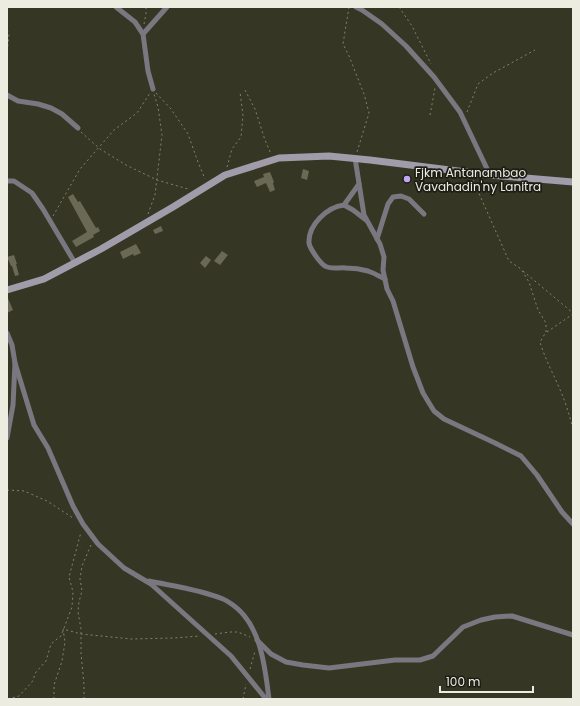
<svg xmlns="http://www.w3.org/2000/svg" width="580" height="706" font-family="Poppins,sans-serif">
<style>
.building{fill:#696955}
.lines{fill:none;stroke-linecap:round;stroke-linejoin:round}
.path{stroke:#838374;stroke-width:1;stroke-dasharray:2 3;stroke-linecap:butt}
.street{stroke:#79777f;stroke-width:5}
.secondary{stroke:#a09ca9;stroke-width:7}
.poi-dot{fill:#c2a8f2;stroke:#1d1d15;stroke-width:1.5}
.labels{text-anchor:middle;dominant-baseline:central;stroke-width:3.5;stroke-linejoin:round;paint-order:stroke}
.poi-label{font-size:12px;fill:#ecece1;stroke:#1d1d15;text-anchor:start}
</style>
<rect width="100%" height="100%" fill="#363624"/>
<g class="building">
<path d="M 303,169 L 309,171 L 307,180 L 301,178 Z"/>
<path d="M 270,172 L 274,182 L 273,183 L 275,190 L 270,192 L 266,183 L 257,187 L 254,181 L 264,177 L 263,174 Z"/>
<path d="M 73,194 L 78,202 L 80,201 L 96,228 L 98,227 L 100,231 L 93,235 L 94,237 L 76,247 L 72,241 L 87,232 L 68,197 Z"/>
<path d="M 161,226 L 163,231 L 155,234 L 153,230 Z"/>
<path d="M 136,244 L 141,253 L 134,256 L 133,254 L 123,259 L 120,252 Z"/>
<path d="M 222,251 L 228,255 L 220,265 L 214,261 Z"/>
<path d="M 14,255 L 17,264 L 16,264 L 19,275 L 15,276 L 12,266 L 11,266 L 7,257 Z"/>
<path d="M 206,256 L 211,260 L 205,268 L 200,263 Z"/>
<path d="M 7,296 L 13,310 L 7,313 Z"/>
</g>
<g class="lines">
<g class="path">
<path d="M 349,7 L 343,44 L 349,56 L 364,94 L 369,113 L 357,152"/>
<path d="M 399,7 L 412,26 L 431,64"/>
<path d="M 144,24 L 146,14 L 146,7"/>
<path d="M 7,30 L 9,34 L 7,54"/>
<path d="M 245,90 L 255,109 L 265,140 L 271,154"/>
<path d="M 156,93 L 171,109 L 188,134 L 198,162 L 205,179"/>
<path d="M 467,112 L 478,84 L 493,73 L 535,50"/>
<path d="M 430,115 L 435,88"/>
<path d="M 81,132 L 100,149 L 126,165 L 157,180 L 188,189"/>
<path d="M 227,167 L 232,149 L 241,137 L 243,115 L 240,92"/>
<path d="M 473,180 L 509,261 L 521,269 L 529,282 L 538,310 L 546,323 L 546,332 L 540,342 C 545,359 554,375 561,392 C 566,403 569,415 573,428"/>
<path d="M 148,214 L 155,195 L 162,135 L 158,107 L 154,94"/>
<path d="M 53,216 L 80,169 L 114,130 L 137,113 L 150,93"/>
<path d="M 523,271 L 573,313"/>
<path d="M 547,332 L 573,314"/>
<path d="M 7,490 L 24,491 L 47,501 L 73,518"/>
<path d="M 215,634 L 230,632 L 238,632 L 250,637"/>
<path d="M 250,669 L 255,651"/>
<path d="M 8,699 L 19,696 L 32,682 L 36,672 L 46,661 L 51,644 L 61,636 L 72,607 L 73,592 L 69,577 L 81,532"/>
<path d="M 54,699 L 54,685 L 62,661 L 65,642 L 63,629 L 81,634 L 131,639 L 174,638 L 200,636"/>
<path d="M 84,699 L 84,685 L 81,653 L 81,629 L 78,612 L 79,602 L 82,591 L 80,579 L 82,566 L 91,545"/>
<path d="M 243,699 L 246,684"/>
</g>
<g class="street">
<path d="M 116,7 L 135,22 L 143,34 L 148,71 L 153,89"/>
<path d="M 356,7 L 362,10 L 382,24 L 406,46 L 434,77 L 460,112 L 490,175"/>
<path d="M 143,34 L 167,7"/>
<path d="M 7,95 L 18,101 L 38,104 L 51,108 L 62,114 L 78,128"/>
<path d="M 355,158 L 364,215 L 380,244 L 384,257 L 383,270 L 387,289 L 393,301 L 413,367 L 423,393 L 434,411 L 444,419 L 495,443 L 521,456 L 537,475 L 562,512 L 573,524"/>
<path d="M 7,181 L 14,181 L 32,193 L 43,209 L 75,263"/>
<path d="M 359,184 L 344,205 C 327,207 308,225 309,243 C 310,249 320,263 325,266 C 331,270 340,267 346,268 C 353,268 361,269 368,271 C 374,273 379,276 385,279"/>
<path d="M 344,205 L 353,210 L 366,220"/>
<path d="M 377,239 L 388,204 L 393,197 L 401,196 L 409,199 L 424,214"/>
<path d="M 7,333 L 12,345 L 15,363 L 13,405 L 7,438"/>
<path d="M 15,363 L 34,425 L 48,448 L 73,506 L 83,524 L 98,544 L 124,568 L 151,584 L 231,656 L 266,699"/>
<path d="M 149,581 C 173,586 199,589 223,599 C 226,600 230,603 233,605 C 261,625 265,667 269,699"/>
<path d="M 257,640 L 271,654 L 286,662 L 303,665 L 329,668 L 395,660 L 420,660 L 433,656 L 463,627 L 481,620 L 495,617 L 512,616 L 573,635"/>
</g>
<path class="secondary" d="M 7,290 L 44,279 L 101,249 L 173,207 L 225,175 L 279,158 L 329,156 L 370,160 L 490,175 L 573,182"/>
</g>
<circle class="poi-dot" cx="407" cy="179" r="4"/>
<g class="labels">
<g class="poi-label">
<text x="415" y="172">Fjkm Antanambao<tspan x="415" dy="14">Vavahadin'ny Lanitra</tspan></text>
</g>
</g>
<rect width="580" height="706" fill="none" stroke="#ecece1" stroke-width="16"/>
<path d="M440 686v6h93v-6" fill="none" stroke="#ecece1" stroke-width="2"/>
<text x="446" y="686" font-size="12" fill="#ecece1" stroke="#1d1d15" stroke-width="3" paint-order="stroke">100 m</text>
</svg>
